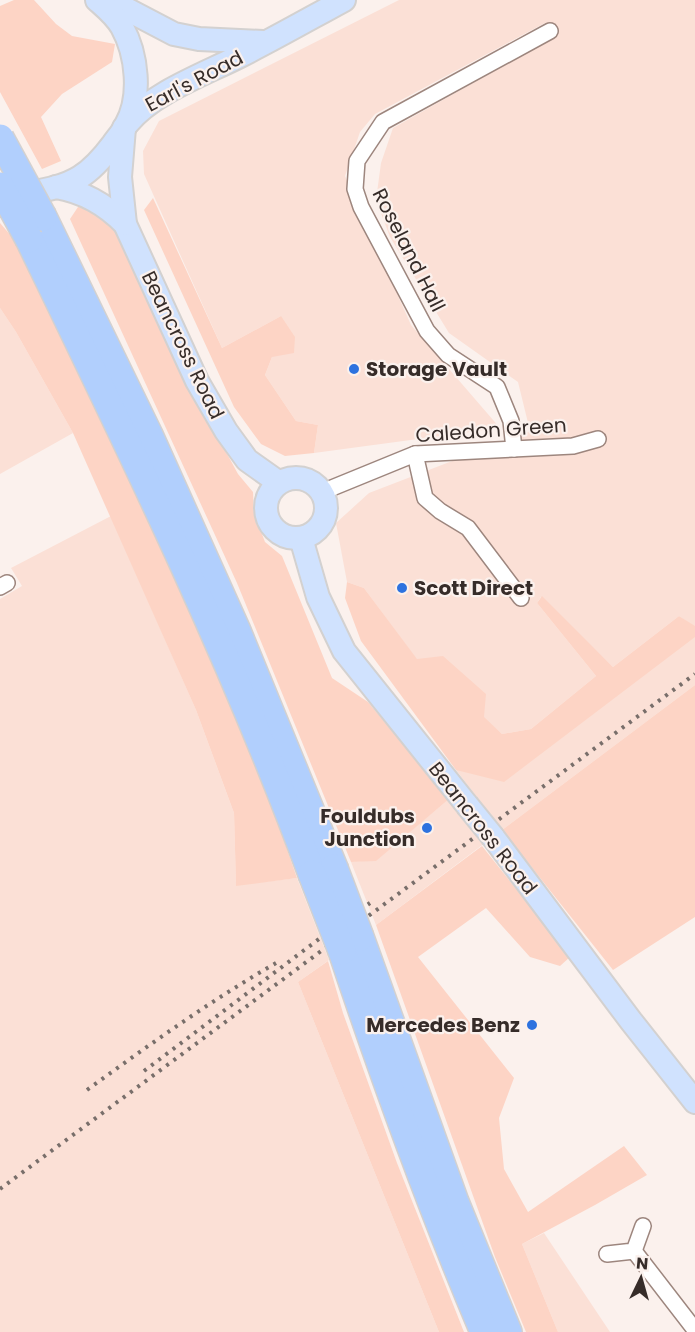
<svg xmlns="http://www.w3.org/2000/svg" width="695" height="1332" font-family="Poppins,sans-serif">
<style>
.built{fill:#fbe0d6}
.green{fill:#fdd4c5}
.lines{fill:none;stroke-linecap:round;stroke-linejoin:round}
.street-casing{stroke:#9d867e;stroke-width:18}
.primary-casing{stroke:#d3d1d0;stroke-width:26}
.highway-casing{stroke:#d3d1d0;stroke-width:30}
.street{stroke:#fff;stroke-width:15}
.primary{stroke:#d0e2fe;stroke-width:22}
.highway{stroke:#b1cffd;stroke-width:27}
.rail{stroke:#786e6a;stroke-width:4;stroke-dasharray:3 6;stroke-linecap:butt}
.primary-bridge-casing{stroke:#d3d1d0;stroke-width:26;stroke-linecap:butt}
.highway-bridge-casing{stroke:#d3d1d0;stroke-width:30;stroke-linecap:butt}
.primary-bridge{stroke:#d0e2fe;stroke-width:22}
.highway-bridge{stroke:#b1cffd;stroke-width:27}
.poi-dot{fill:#2d72df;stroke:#fbf1ed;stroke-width:2}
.labels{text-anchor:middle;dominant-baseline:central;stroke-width:4.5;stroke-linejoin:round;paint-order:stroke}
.street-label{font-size:20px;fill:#362c29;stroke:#fbf1ed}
.poi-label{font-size:20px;font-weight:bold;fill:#362c29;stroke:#fbf1ed;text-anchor:start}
</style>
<rect width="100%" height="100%" fill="#fbf1ed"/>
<g class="built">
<path d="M 399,0 L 695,0 L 695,627 L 679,616 L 613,667 L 541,597 L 537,603 L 596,676 L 531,729 L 502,734 L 417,660 L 364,588 L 347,582 L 336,523 L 369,493 L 530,431 L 518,382 L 449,333 L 390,237 L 376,200 L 381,163 L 393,128 L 553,38 L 545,23 L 375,114 L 360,132 L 345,176 L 411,325 L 500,428 L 314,453 L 318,425 L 296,421 L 265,375 L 272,357 L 281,316 L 222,348 L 144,174 L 143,151 L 159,121 Z"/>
<path d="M 0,308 L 16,332 L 73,433 L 0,474 Z"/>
<path d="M 111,516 L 196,710 L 234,813 L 236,885 L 297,878 L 329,960 L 298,982 L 439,1332 L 0,1332 L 0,599 L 22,586 L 11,568 Z"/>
<path d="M 695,627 L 695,685 L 502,830 L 456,770 L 502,757 Z"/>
<path d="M 449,799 L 485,843 L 376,925 L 351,862 L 376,860 Z"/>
<path d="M 544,1233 L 610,1332 L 558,1332 L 522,1244 Z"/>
</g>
<g class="green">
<path d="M 14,0 L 34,0 L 56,24 L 72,36 L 115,44 L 112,62 L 62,94 L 41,117 L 61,161 L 42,169 L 0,92 L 0,6 Z"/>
<path d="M 153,198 L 222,348 L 281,316 L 295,337 L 294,353 L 272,357 L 265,375 L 296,421 L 318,425 L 314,453 L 285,456 L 261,444 L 234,407 L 144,210 Z"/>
<path d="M 78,207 L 100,208 L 118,225 L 194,393 L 238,474 L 253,492 L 254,513 L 265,542 L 282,556 L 332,678 L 368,702 L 449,799 L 376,861 L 351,862 L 237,583 L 70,219 Z"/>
<path d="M 0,223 L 25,252 L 195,608 L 258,765 L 297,878 L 236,886 L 234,813 L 196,710 L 73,433 L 16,332 L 0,308 Z"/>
<path d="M 347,582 L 364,588 L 417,659 L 443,656 L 486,694 L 484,717 L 502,734 L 531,729 L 596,676 L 537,603 L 542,596 L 613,667 L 679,616 L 695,626 L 695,637 L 504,782 L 456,770 L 361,641 L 345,598 Z"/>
<path d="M 695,685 L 695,917 L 613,970 L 502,830 Z"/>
<path d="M 482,846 L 570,957 L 560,966 L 530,957 L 486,908 L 418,957 L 514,1078 L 499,1118 L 504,1169 L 528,1212 L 624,1146 L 647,1175 L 595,1205 L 522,1244 L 558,1332 L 526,1332 L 495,1257 L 376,925 Z"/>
<path d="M 328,961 L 343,1013 L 397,1163 L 464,1332 L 439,1332 L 298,982 Z"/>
</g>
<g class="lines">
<g class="street-casing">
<g id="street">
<path d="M 514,449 L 511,421 L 497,387 L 448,355 L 427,331 L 361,207 L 355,189 L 357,161 L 383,122 L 550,31"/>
<path d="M 415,454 L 425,498 L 440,511 L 468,528 L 521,598"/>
<path d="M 322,492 L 415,454 L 573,446 L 598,439"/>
<path d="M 0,587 L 7,583"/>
<path d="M 634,1251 L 695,1330"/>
<path d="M 607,1254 L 634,1251 L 643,1226"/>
</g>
</g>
<g class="primary-casing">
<g id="primary">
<path d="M 109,0 L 174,34 L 199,39 L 263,42"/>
<path d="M 128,123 C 151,94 204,74 238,57 C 274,39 309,19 344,0"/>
<path d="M 124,128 L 120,177 L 125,224 L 197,381 L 226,431 L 247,460 L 278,482"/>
<path d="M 56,187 C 84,192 105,204 125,224"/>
<path d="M 14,196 C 37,191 61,189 80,177 C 93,169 104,156 113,144 C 117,138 123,132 126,125 C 142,97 137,54 122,27 C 116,16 106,8 97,0"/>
<circle cx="296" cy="508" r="30"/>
<path d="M 301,538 L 318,597 L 344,651 L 467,805"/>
<path d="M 493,837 L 631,1021 L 695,1102"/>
</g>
</g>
<g class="highway-casing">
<g id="highway">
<path d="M 43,217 L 149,435 L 237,631 L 334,868"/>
<path d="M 29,239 C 130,448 232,656 312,874"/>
<path d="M 360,937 L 455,1202 L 508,1332"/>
<path d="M 342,951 C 385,1080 431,1207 484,1332"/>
</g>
</g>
<use href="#street" class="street"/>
<use href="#primary" class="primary"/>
<use href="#highway" class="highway"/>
<g class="rail">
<path d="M 144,1071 L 323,936 L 370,903"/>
<path d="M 87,1090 C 149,1045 210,1001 276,963"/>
<path d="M 0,1189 L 695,674"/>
</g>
<g class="primary-bridge-casing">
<path id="primary-bridge" d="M 467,805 L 493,837"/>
</g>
<g class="highway-bridge-casing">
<g id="highway-bridge">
<path d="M 0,138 L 43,217"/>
<path d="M 0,186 L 29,239"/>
<path d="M 334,868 L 360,937"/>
<path d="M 312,874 L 342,951"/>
</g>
</g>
<use href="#primary-bridge" class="primary-bridge"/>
<use href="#highway-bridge" class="highway-bridge"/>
</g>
<g class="poi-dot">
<circle cx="354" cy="369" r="6"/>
<circle cx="402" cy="588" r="6"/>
<circle cx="427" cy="828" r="6"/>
<circle cx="532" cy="1025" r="6"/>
</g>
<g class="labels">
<g class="street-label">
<text transform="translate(194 81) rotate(-28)">Earl's Road</text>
<text transform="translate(409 250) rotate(63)">Roseland Hall</text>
<text transform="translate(183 345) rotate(64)">Beancross Road</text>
<text transform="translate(491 430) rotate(-4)">Caledon Green</text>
<text transform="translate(483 828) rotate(52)">Beancross Road</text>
</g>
<g class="poi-label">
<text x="366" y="369">Storage Vault</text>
<text x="414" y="588">Scott Direct</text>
<text x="415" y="816" text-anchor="end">Fouldubs<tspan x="415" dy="23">Junction</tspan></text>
<text x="520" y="1025" text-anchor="end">Mercedes Benz</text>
</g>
</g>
<g transform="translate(641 1278) rotate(5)" stroke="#fbf1ed" stroke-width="4.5" paint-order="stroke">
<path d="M0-4.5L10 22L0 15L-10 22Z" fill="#362c29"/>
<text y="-9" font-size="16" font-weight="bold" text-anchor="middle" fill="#362c29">N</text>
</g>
</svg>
